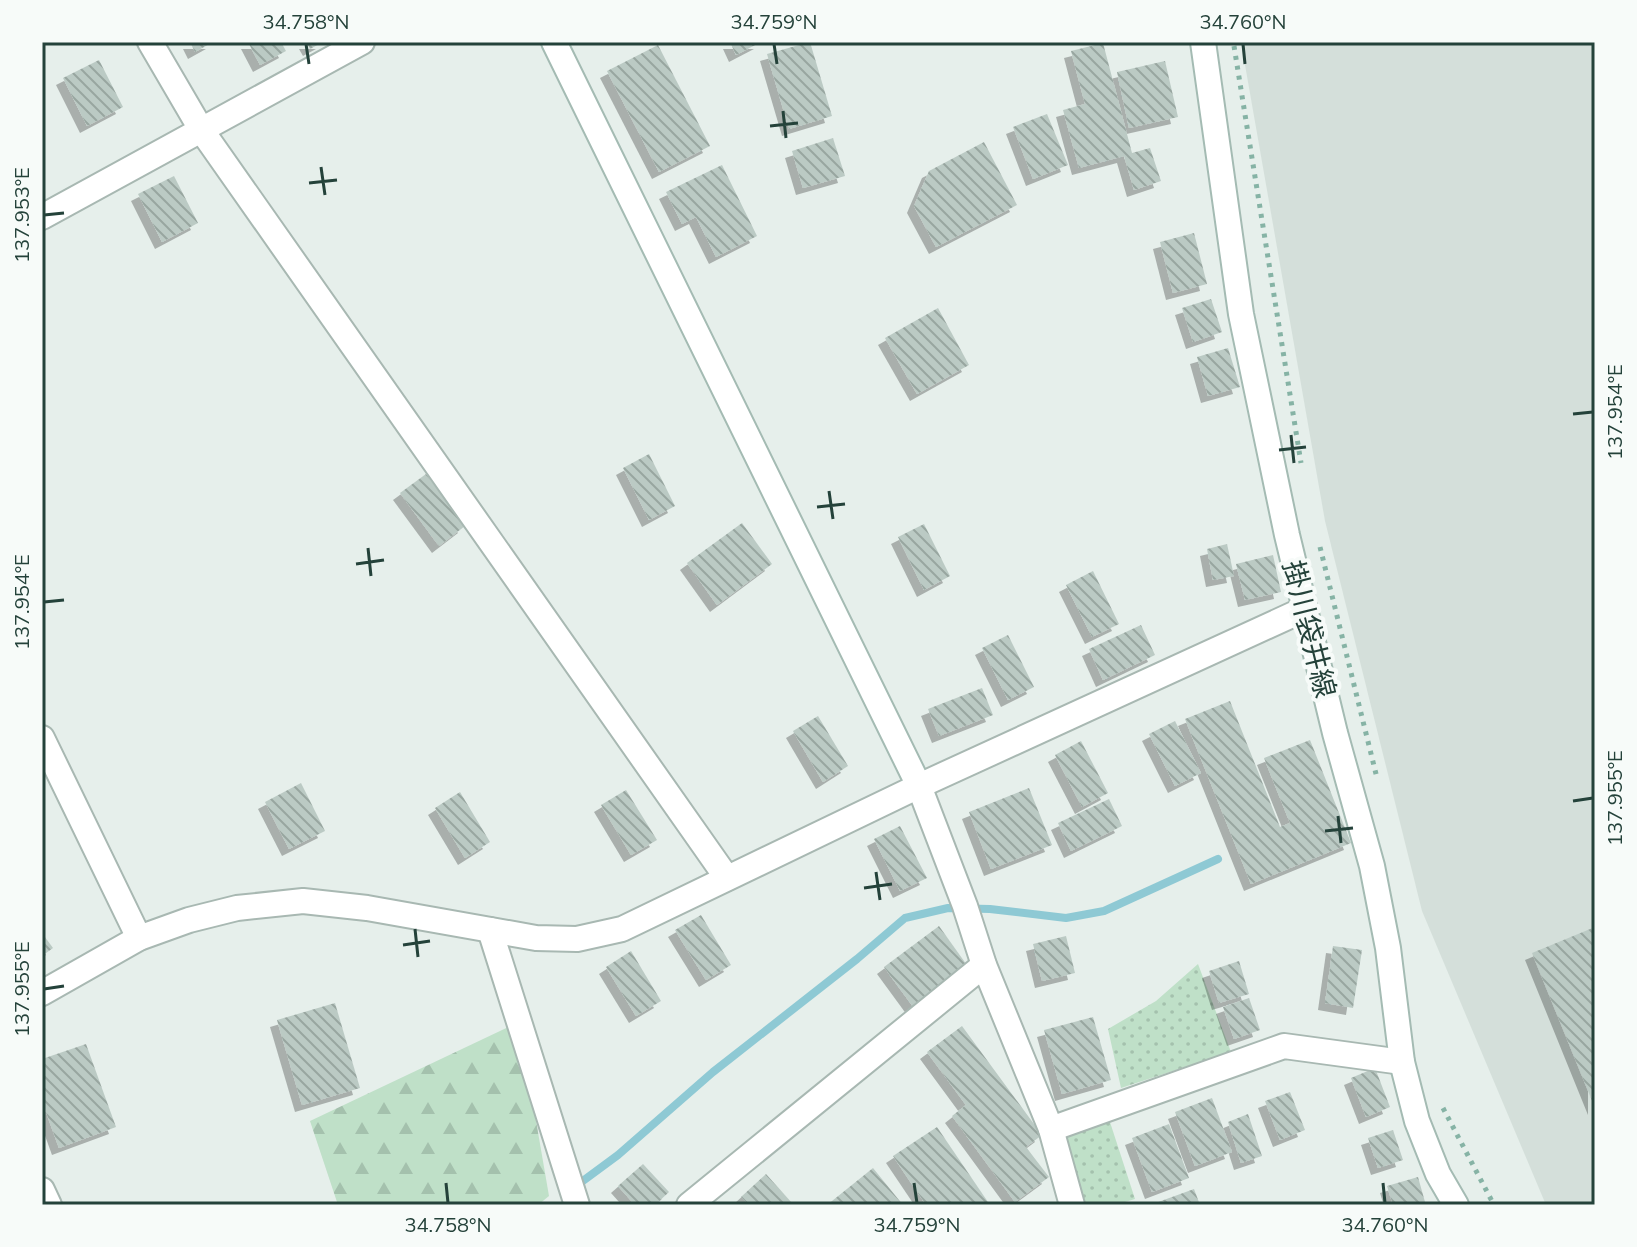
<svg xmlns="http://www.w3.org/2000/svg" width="1637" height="1247" font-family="Mulish,'Noto Sans JP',sans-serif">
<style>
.built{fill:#d4dfda}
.grass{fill:url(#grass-dots)}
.forest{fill:url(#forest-firs)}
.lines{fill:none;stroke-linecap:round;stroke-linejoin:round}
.stream{stroke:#8ec9d4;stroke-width:8}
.building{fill:url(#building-back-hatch);filter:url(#shadow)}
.street-casing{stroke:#a8b8b2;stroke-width:28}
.secondary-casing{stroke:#a4bbb3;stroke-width:28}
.path{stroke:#86b3a5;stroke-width:5;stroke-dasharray:4 6;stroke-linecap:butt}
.street{stroke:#fff;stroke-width:24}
.secondary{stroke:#fff;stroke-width:24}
.ticks{fill:none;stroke:#24423a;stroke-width:3}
.labels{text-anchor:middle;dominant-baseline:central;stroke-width:8;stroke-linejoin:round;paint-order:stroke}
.street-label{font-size:28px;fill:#24423a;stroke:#f7fbf9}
.neatline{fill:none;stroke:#24423a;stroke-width:3}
.ticks-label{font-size:20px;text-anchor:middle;fill:#24423a}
</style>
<defs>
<pattern id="grass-dots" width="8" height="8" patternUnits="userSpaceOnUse" patternTransform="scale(2)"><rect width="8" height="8" fill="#bfe0c8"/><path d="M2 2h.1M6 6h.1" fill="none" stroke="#a4c1ad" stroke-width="1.8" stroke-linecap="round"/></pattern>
<pattern id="forest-firs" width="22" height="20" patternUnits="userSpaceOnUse" patternTransform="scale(2)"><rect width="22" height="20" fill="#bfe0c8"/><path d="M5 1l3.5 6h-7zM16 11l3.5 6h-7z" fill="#a4c1ad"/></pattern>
<pattern id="building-back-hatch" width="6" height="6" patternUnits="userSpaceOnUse" patternTransform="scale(2)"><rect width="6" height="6" fill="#bbcac4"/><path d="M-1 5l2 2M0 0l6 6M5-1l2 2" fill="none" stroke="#98a6a0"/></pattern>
<filter id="shadow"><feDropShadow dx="-7" dy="7" stdDeviation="0" flood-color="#0004"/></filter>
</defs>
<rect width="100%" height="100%" fill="#e6efeb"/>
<path class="built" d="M 1241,42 L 1595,42 L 1595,1205 L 1546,1205 L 1422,911 L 1325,521 Z"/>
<g class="grass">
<path d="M 1198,964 L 1231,1052 L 1121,1088 L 1108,1029 L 1156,1001 Z"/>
<path d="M 1109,1119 L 1135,1199 L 1115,1205 L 1085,1205 L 1062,1135 Z"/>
</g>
<path class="forest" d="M 519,1022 L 549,1196 L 538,1205 L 338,1205 L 310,1121 Z"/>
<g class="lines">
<path class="stream" d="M 576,1186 L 618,1155 L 713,1072 L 857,959 L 905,918 L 948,908 L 990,909 L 1066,918 L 1104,911 L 1218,859"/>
</g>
<g class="building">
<path d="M 190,42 L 213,42 L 195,52 Z"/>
<path d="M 248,42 L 281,42 L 286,51 L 260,65 Z"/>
<path d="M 306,42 L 323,42 L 310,49 Z"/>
<path d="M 730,42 L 761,42 L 736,55 Z"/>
<path d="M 810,42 L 832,116 L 789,129 L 767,54 Z"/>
<path d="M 1103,43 L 1132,153 L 1150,148 L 1161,181 L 1134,190 L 1124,156 L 1079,168 L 1063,110 L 1085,104 L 1071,51 Z"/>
<path d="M 658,45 L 710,146 L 659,172 L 607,71 Z"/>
<path d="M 99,60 L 123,107 L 87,126 L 63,78 Z"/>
<path d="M 1165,61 L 1178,117 L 1129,128 L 1117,72 Z"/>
<path d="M 1047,114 L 1068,165 L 1033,179 L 1013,127 Z"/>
<path d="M 833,138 L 845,176 L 803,188 L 792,151 Z"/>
<path d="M 984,142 L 1017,205 L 936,247 L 914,206 L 929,171 Z"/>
<path d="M 722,165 L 757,236 L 716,257 L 696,217 L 682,224 L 666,192 Z"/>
<path d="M 174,176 L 198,223 L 162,242 L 138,194 Z"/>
<path d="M 1194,233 L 1207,284 L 1173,293 L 1160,242 Z"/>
<path d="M 1211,299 L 1222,332 L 1193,342 L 1182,308 Z"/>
<path d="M 938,308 L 969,365 L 917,394 L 885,338 Z"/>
<path d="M 1228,348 L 1240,387 L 1208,396 L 1197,357 Z"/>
<path d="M 649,454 L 675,506 L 649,520 L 623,468 Z"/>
<path d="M 426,474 L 465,526 L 439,546 L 400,493 Z"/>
<path d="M 742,523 L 772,564 L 717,605 L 687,563 Z"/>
<path d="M 924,524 L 950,576 L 924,590 L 898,537 Z"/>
<path d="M 1227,544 L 1234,576 L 1213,580 L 1207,549 Z"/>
<path d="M 1273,555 L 1281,592 L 1245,600 L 1236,564 Z"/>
<path d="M 1093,571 L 1119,624 L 1092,637 L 1066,585 Z"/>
<path d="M 1141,625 L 1155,655 L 1103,680 L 1089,649 Z"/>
<path d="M 1008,635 L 1034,687 L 1008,700 L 982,648 Z"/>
<path d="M 982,688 L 993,715 L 939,736 L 928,709 Z"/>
<path d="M 1230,701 L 1280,827 L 1290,823 L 1264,758 L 1310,740 L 1351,843 L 1251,884 L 1185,719 Z"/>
<path d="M 818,716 L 848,766 L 823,782 L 793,731 Z"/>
<path d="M 1175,721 L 1201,773 L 1175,786 L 1149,734 Z"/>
<path d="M 1081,741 L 1108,793 L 1082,807 L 1055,755 Z"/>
<path d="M 301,783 L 325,831 L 289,849 L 265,802 Z"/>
<path d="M 1029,788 L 1052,845 L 991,869 L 969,812 Z"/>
<path d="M 626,790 L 657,840 L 631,855 L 601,805 Z"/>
<path d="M 460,792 L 490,842 L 465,858 L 435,808 Z"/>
<path d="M 1109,799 L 1122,826 L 1071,851 L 1058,823 Z"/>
<path d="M 900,826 L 927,878 L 900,891 L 874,839 Z"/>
<path d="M 701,915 L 731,965 L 706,980 L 675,930 Z"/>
<path d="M 939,926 L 969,968 L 914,1008 L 884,967 Z"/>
<path d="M 1595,927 L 1595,1108 L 1532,953 Z"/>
<path d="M 42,933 L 53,948 L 42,956 Z"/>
<path d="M 1066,936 L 1075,973 L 1042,981 L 1033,944 Z"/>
<path d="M 1333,946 L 1362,950 L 1353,1008 L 1325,1003 Z"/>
<path d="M 631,951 L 661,1001 L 636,1016 L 606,967 Z"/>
<path d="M 1239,961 L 1249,994 L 1219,1003 L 1209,971 Z"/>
<path d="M 1249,998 L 1260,1030 L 1234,1039 L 1223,1007 Z"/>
<path d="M 335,1003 L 360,1088 L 302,1105 L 277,1020 Z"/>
<path d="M 1093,1017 L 1111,1080 L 1062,1094 L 1044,1030 Z"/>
<path d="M 962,1026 L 1042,1135 L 1026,1147 L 1049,1177 L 1015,1202 L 952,1116 L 966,1105 L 927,1052 Z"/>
<path d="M 86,1044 L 116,1127 L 59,1148 L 42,1101 L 42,1059 Z"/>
<path d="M 1375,1068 L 1390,1107 L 1366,1117 L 1351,1078 Z"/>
<path d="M 1290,1092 L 1305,1130 L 1280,1140 L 1265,1101 Z"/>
<path d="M 1212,1098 L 1232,1152 L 1195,1166 L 1175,1112 Z"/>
<path d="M 1248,1114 L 1262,1156 L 1241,1163 L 1228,1122 Z"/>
<path d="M 1169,1124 L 1189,1178 L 1152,1192 L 1132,1138 Z"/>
<path d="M 937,1127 L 990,1205 L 926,1205 L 893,1156 Z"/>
<path d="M 1393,1130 L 1403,1160 L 1378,1168 L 1368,1138 Z"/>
<path d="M 643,1164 L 669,1192 L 655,1205 L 635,1205 L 618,1186 Z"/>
<path d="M 873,1168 L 903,1205 L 827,1205 Z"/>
<path d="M 766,1174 L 792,1203 L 790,1205 L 749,1205 L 741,1197 Z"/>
<path d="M 1418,1177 L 1425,1202 L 1393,1205 L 1387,1186 Z"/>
<path d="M 1194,1189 L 1200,1205 L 1150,1205 Z"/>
</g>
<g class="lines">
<g class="street-casing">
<g id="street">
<path d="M 150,42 L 202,131 L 727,878"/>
<path d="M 42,217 L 362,42"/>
<path d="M 42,738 L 139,938"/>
<path d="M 919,786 L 965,906 L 984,965 L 1051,1129 L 1072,1205"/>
<path d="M 490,930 L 577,1205"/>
<path d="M 42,993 L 139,938 L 189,920 L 237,908 L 303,901 L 367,908 L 536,938 L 577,939 L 622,929 L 919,786 L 1305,609"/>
<path d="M 1051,1129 L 1284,1046 L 1402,1062"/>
<path d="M 42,1190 L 49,1205"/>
<path d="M 689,1205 L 984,965"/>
</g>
</g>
<g class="secondary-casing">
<g id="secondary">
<path d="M 554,42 L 919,786"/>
<path d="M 1203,42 L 1241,314 L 1287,535 L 1335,733 L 1372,866 L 1388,948 L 1402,1062 L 1417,1121 L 1438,1174 L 1456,1205"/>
</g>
</g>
<g class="path">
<path d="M 1234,46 L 1301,463"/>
<path d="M 1320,547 L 1377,778"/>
<path d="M 1443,1108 L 1494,1205"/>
</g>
<use href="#street" class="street"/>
<use href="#secondary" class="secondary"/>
</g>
<path class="ticks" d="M 306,44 L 309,64M 774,44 L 777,64M 1243,44 L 1245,64M 783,111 L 786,138M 770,126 L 798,123M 321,167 L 325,195M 309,183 L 337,180M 44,215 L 64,213M 1573,414 L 1593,412M 1291,435 L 1294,463M 1279,450 L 1306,447M 829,491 L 833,519M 817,507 L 845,504M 368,548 L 371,576M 356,564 L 384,560M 44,602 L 64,600M 1573,801 L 1593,798M 1338,816 L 1341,843M 1325,831 L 1353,828M 876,872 L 880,900M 864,888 L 892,884M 415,929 L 418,957M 403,945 L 430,941M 44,989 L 64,986M 446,1183 L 448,1203M 914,1183 L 917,1203M 1383,1183 L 1385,1203"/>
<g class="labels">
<g class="street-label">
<text transform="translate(1310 629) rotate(76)">掛川袋井線</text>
</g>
</g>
<rect width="1637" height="1247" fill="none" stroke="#f7fbf9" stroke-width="88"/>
<rect x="44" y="44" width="1549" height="1159" class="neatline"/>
<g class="ticks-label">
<text x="306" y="29">34.758°N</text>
<text x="774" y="29">34.759°N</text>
<text x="1243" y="29">34.760°N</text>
<text transform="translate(22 215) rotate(-90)" y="7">137.953°E</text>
<text transform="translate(1615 412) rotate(-90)" y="7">137.954°E</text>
<text transform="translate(22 602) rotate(-90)" y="7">137.954°E</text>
<text transform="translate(1615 798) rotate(-90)" y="7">137.955°E</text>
<text transform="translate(22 989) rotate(-90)" y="7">137.955°E</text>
<text x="448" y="1232">34.758°N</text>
<text x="917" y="1232">34.759°N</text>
<text x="1385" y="1232">34.760°N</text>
</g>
</svg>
